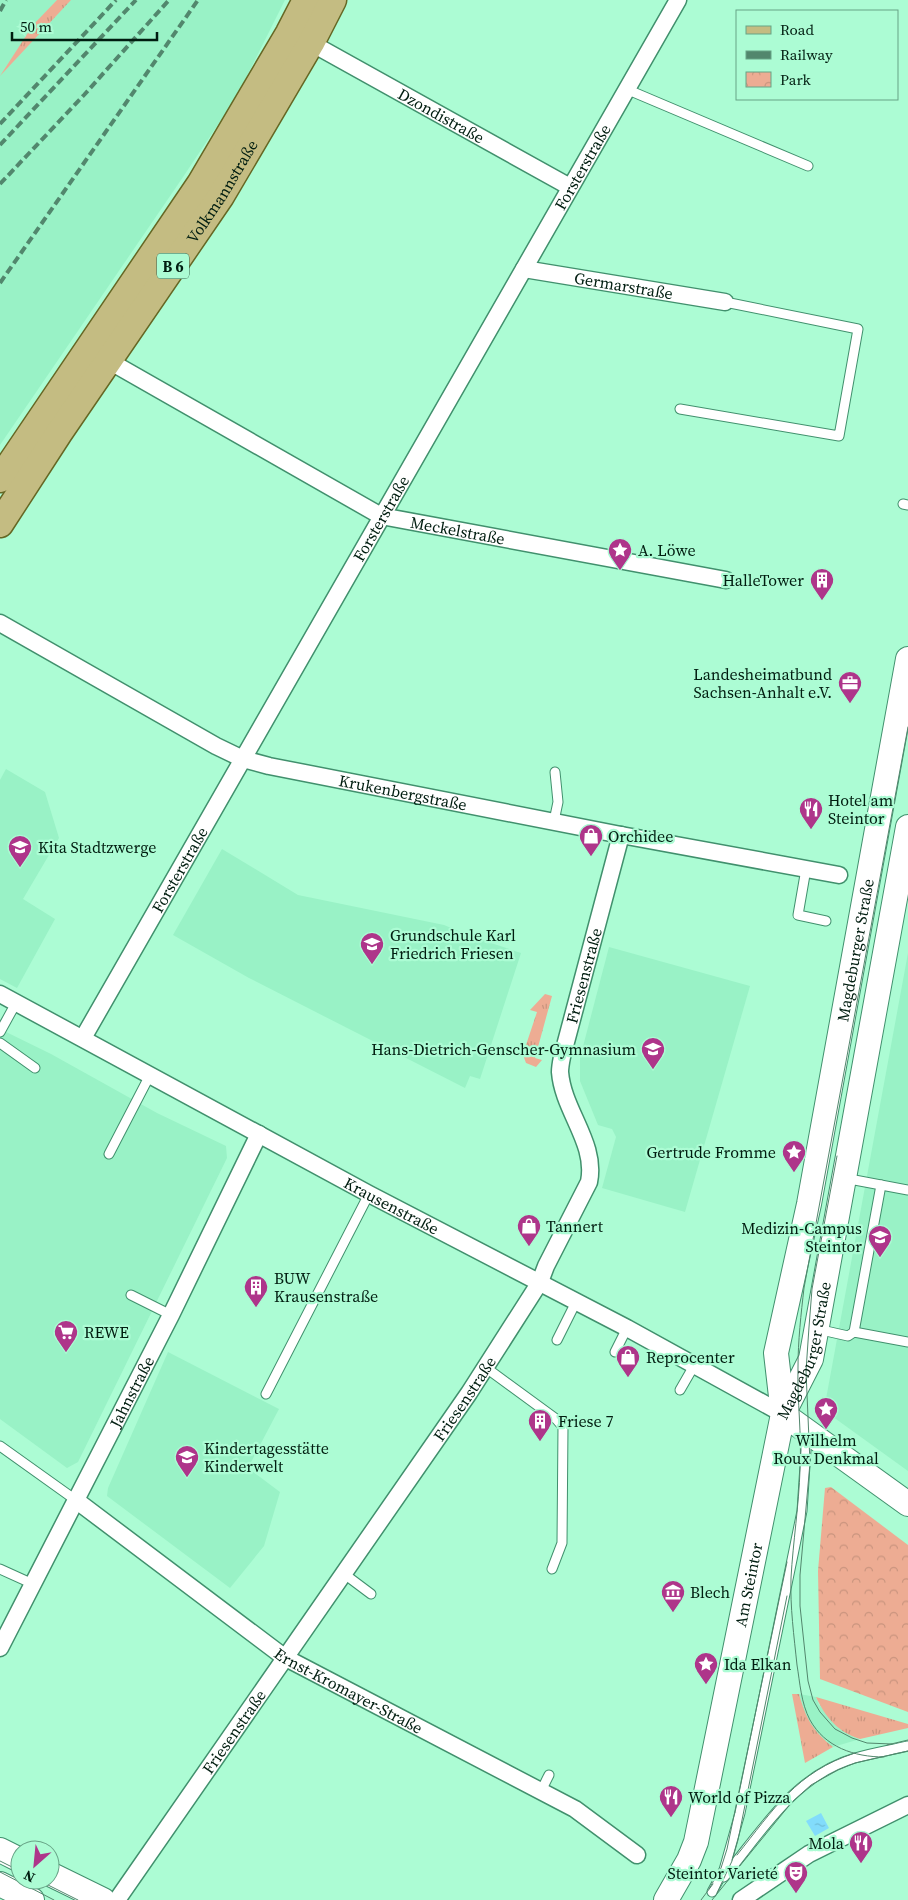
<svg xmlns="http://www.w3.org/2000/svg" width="908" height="1900" font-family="'Source Serif 4',serif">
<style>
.built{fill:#99f2c6}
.grass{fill:url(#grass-tufts)}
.park{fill:url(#park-crowns)}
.water{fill:url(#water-ripples)}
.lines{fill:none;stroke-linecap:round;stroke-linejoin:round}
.lane-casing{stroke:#41906d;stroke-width:11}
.street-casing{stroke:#41906d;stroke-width:19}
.secondary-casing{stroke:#41906d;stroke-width:26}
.primary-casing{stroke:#656724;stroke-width:29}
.lane{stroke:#fff;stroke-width:9}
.street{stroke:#fff;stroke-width:16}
.secondary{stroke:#fff;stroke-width:24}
.primary{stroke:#c4bc82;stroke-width:26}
.tram{stroke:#52876d;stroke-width:1}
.rail{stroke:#52876d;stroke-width:4;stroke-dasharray:8 4;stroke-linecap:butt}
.labels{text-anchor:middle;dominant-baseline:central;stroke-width:4.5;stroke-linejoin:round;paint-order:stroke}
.shield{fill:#acfcd4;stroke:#34604b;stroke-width:1}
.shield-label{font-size:15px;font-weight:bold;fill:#001d10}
.street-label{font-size:16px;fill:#001d10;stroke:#acfcd4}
.poi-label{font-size:16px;fill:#001d10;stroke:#acfcd4;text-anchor:start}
</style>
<defs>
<pattern id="grass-tufts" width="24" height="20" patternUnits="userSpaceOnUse" patternTransform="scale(1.25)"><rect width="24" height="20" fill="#edac93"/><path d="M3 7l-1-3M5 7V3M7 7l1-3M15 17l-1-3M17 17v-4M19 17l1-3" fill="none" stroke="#c9947e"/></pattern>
<pattern id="park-crowns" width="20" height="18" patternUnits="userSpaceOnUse" patternTransform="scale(1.25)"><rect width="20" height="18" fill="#edac93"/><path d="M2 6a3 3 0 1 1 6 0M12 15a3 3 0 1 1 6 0" fill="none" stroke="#c9947e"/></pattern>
<pattern id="water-ripples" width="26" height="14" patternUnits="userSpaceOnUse" patternTransform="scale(1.25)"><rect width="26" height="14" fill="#82dcfb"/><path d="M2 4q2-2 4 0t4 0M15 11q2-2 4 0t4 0" fill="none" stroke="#6ebcd6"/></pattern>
</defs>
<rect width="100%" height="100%" fill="#acfcd4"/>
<g class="built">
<path d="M 0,0 L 285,0 L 237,96 L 181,180 L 0,445 Z"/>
<path d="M 6,769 L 45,792 L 59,838 L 23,899 L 55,919 L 17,988 L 0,979 L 0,780 Z"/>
<path d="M 222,849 L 298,895 L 444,925 L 473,937 L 521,953 L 480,1079 L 470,1076 L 465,1088 L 249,978 L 173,935 Z"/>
<path d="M 609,947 L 750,986 L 685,1212 L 602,1188 L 616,1137 L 612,1129 L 598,1125 L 580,1081 L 580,1058 Z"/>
<path d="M 908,953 L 908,1471 L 829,1414 L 831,1402 L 826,1399 Z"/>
<path d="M 0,1029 L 51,1054 L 157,1113 L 226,1146 L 227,1158 L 78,1462 L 67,1468 L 0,1419 Z"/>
<path d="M 168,1352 L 279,1409 L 248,1468 L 280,1492 L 264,1546 L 230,1588 L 107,1496 L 108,1488 Z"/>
<path d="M 799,1694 L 816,1697 L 819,1705 L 854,1737 L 860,1739 L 833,1747 L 816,1733 L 810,1725 L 805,1715 Z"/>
</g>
<g class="grass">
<path d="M 57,0 L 71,0 L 0,76 L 33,25 Z"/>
<path d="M 545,994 L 552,996 L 535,1058 L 542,1060 L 536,1067 L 526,1063 L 519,1044 L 526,1045 L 537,1012 L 530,1010 Z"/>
<path d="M 792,1694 L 799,1694 C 806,1719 813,1731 833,1747 L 805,1763 Z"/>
<path d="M 816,1697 L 908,1724 L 908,1728 L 860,1739 C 839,1733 825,1717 816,1697 Z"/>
</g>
<path class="park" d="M 831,1487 L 908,1545 L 908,1712 L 820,1679 L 818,1571 L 825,1488 Z"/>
<path class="water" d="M 821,1813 L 829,1828 L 815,1836 L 806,1821 Z"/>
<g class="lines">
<g class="lane-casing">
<g id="lane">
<path d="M 626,89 L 808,166"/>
<path d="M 680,409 L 839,436 L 858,329 L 725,302"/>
<path d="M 903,504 L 908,505"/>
<path d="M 554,821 L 558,802 L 555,772"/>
<path d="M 806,869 L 798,915 L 826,921"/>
<path d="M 0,1032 L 16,1003"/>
<path d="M 0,1043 L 35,1068"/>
<path d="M 109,1154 L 150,1075"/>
<path d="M 844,1178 L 908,1190"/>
<path d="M 131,1295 L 171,1315"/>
<path d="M 817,1329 L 848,1336 L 854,1332 L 908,1342"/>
<path d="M 854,1332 L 881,1185"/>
<path d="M 557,1340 L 576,1302"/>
<path d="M 615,1352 L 627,1328"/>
<path d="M 485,1367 L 556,1419 L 563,1427 L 562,1543 L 552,1569"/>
<path d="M 680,1390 L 695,1364"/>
<path d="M 266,1394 L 369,1194"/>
<path d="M 0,1446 L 77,1501"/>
<path d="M 0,1569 L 33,1584"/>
<path d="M 343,1573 L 371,1594"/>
<path d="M 541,1791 L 549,1775"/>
<path d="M 724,1877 C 762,1831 795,1775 855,1758 C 873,1753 891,1750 908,1746"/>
<path d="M 712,1892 L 724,1870 L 740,1813 L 802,1511 L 806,1450 L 805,1434"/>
</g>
</g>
<g class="street-casing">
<g id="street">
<path id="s1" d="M 311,43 L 570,187"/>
<path id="s2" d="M 524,269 L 725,302"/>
<path id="s3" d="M 109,361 L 381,516 L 726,580"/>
<path id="s4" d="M 0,623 L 216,746 L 243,759 L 269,766 L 621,835 L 839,875"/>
<path id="s5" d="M 0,994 L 369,1194 L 627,1328 L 783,1414"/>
<path id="s6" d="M 83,1038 L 678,0"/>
<path id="s7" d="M 77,1501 L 284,1657 L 575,1809 L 637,1855"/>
<path id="s8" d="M 0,1648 L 171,1315 L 259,1134"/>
<path id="s9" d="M 117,1900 L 469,1393 L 540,1282 L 546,1266 L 589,1182 C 597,1143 563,1111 560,1072 C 560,1067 561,1062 562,1057 L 621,835"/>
<path d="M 741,1900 L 809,1854 L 908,1805"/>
</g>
</g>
<g class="secondary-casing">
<g id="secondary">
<path id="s10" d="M 783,1414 L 776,1353 L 809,1204 L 908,659"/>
<path d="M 783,1414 L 908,1504"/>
<path d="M 0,1850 L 20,1860"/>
<path d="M 50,1874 L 103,1900"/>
<path d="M 0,1884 L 32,1900"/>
<path id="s11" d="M 666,1900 L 689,1860 L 696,1842 L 783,1414 L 811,1359 L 908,827"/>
</g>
</g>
<g class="primary-casing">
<g id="primary">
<path d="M 0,479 L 200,184 L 289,33 L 306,0"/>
<path id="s12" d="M 0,524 L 59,433 L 221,196 L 311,43 L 333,0"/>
</g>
</g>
<use href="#lane" class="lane"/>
<use href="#street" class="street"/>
<use href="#secondary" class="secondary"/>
<use href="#primary" class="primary"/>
<g class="tram">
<path d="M 837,1156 L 812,1289 L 809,1327 L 806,1371 L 810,1463 L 800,1575 L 800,1606 L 808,1681 L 813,1700 L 820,1712 L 835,1729 L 852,1738 L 867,1743 L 892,1744"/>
<path d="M 887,1745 L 908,1740"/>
<path d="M 884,1757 C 854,1757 825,1747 810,1720 C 801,1703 800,1683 797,1665 C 794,1636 790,1607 791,1578 C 793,1542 799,1505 800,1469 C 802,1435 797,1401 798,1367 C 798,1341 801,1314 804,1288 L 908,727"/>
<path d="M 737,1855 C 774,1809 796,1772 855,1753"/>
<path d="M 0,1861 L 20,1871"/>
<path d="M 0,1872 L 54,1900"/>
<path d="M 38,1880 L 78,1900"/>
<path d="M 709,1889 L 721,1868 L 727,1849 L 787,1562"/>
<path d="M 717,1893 L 732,1861 L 738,1840 L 787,1596"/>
<path d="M 701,1900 L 713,1884"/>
<path d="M 712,1900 L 792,1802 L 811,1785 L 838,1770 L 855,1763 L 908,1751"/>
</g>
<g class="rail">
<path d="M 0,11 L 6,0"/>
<path d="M 0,124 L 116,0"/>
<path d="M 0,145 L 136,0"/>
<path d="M 0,184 L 84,95 L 169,0"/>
<path d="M 0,283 L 198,0"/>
</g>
</g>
<defs>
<g id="sight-pin" transform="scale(1.25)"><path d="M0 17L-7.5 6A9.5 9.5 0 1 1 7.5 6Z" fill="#ae358a" stroke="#acfcd4"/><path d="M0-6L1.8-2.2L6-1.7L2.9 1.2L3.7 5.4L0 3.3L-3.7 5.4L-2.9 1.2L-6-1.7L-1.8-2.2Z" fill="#fff"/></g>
<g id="building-pin" transform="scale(1.25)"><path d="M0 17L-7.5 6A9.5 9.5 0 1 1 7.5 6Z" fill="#ae358a" stroke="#acfcd4"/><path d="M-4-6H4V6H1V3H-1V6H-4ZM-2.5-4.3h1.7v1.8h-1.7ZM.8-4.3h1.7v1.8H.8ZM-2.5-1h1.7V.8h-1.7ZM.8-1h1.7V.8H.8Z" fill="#fff"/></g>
<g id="office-pin" transform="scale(1.25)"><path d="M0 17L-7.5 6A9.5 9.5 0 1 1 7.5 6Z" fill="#ae358a" stroke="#acfcd4"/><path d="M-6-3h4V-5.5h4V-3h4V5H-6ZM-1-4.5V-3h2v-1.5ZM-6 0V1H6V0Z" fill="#fff"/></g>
<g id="restaurant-pin" transform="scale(1.25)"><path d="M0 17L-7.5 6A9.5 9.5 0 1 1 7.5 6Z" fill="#ae358a" stroke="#acfcd4"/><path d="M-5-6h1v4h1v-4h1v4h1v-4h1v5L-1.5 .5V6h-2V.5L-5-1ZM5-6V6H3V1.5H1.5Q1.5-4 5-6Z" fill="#fff"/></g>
<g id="shop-pin" transform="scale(1.25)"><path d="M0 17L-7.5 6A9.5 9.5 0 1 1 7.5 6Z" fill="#ae358a" stroke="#acfcd4"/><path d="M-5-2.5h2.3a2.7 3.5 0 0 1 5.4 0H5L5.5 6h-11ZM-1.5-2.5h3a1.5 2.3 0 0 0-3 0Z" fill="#fff"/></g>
<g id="school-pin" transform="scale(1.25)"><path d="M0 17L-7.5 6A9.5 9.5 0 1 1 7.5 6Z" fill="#ae358a" stroke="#acfcd4"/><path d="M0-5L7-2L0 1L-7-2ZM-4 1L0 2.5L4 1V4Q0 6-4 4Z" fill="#fff"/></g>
<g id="university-pin" transform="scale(1.25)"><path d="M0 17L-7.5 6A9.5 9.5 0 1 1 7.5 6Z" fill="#ae358a" stroke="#acfcd4"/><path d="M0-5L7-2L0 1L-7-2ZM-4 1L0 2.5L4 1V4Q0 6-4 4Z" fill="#fff"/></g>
<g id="supermarket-pin" transform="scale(1.25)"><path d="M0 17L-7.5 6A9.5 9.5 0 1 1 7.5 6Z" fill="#ae358a" stroke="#acfcd4"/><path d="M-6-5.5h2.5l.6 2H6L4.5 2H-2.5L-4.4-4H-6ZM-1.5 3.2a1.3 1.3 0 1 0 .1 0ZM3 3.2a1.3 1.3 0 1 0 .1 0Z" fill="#fff"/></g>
<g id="museum-pin" transform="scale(1.25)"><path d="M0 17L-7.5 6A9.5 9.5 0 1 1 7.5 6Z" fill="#ae358a" stroke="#acfcd4"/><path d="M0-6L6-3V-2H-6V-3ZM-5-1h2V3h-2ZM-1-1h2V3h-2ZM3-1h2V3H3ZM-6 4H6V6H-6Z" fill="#fff"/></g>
<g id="theatre-pin" transform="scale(1.25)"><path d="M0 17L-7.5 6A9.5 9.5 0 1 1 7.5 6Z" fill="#ae358a" stroke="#acfcd4"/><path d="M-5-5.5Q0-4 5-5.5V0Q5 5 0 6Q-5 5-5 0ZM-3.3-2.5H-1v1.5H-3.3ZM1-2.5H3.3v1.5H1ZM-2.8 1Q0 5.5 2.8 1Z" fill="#fff"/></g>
</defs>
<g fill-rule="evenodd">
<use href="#sight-pin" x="620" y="550"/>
<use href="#building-pin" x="822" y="580"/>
<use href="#office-pin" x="850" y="683"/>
<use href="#restaurant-pin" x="811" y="809"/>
<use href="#shop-pin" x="591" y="836"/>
<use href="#school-pin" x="20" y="847"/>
<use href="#school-pin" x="372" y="944"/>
<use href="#school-pin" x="653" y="1049"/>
<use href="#sight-pin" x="794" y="1152"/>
<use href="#shop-pin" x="529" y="1226"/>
<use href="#university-pin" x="880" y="1237"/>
<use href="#building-pin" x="256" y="1287"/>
<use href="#supermarket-pin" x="66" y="1332"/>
<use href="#shop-pin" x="628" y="1357"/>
<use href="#sight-pin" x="826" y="1409"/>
<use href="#building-pin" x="540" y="1421"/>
<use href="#school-pin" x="187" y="1457"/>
<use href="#museum-pin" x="673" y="1592"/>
<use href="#sight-pin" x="706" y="1664"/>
<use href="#restaurant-pin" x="671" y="1797"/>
<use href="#restaurant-pin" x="861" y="1843"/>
<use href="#theatre-pin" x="796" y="1873"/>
</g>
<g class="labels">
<rect class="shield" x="157" y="253.5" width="32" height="25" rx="4"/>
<g class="shield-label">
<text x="173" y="266">B 6</text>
</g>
<g class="street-label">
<text stroke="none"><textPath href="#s1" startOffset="149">Dzondistraße</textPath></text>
<text stroke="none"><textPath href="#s6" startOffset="1004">Forsterstraße</textPath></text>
<text stroke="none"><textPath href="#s12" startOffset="400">Volkmannstraße</textPath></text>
<text stroke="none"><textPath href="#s2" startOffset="101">Germarstraße</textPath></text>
<text stroke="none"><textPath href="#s6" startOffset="599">Forsterstraße</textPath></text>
<text stroke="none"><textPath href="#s3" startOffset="391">Meckelstraße</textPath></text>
<text stroke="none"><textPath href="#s4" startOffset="442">Krukenbergstraße</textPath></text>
<text stroke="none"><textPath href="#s6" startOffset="194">Forsterstraße</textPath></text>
<text stroke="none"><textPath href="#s10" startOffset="472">Magdeburger Straße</textPath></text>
<text stroke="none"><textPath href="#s9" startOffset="1075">Friesenstraße</textPath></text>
<text stroke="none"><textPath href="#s5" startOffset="445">Krausenstraße</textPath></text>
<text stroke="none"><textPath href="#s11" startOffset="570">Magdeburger Straße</textPath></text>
<text stroke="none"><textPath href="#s8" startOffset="288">Jahnstraße</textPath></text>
<text stroke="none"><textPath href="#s9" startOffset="610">Friesenstraße</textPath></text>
<text stroke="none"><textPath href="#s11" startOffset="328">Am Steintor</textPath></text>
<text stroke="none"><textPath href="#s7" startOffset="332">Ernst-Kromayer-Straße</textPath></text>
<text stroke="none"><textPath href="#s9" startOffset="205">Friesenstraße</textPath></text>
</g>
<g class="poi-label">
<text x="638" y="550">A. Löwe</text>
<text x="804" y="580" text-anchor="end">HalleTower</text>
<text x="832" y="674" text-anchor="end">Landesheimatbund<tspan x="832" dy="18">Sachsen-Anhalt e.V.</tspan></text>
<text x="828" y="800">Hotel am<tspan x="828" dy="18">Steintor</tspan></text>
<text x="608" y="836">Orchidee</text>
<text x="38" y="847">Kita Stadtzwerge</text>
<text x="390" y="935">Grundschule Karl<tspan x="390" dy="18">Friedrich Friesen</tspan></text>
<text x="636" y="1049" text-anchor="end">Hans-Dietrich-Genscher-Gymnasium</text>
<text x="776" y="1152" text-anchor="end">Gertrude Fromme</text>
<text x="546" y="1226">Tannert</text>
<text x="862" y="1228" text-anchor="end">Medizin-Campus<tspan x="862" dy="18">Steintor</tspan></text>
<text x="274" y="1278">BUW<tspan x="274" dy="18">Krausenstraße</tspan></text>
<text x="84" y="1332">REWE</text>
<text x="646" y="1357">Reprocenter</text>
<text x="558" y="1421">Friese 7</text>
<text x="826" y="1440" text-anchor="middle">Wilhelm<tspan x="826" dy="18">Roux Denkmal</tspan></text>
<text x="204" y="1448">Kindertagesstätte<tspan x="204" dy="18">Kinderwelt</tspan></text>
<text x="690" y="1592">Blech</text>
<text x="724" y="1664">Ida Elkan</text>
<text x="688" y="1797">World of Pizza</text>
<text x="844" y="1843" text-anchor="end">Mola</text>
<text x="778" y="1873" text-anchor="end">Steintor Varieté</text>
</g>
</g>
<rect x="736" y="10" width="162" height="90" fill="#acfcd4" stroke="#67a386"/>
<rect x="746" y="26" width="25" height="8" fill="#c4bc82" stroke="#67a386"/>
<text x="780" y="35" font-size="15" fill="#001d10">Road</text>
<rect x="746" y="51" width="25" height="8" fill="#52876d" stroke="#67a386"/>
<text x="780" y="60" font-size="15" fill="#001d10">Railway</text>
<rect x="746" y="72" width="25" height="15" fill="url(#park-crowns)" stroke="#67a386"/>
<text x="780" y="85" font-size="15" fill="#001d10">Park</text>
<g transform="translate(35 1865) rotate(207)"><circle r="24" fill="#acfcd4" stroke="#67a386"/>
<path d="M0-4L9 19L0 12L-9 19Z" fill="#ae358a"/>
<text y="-8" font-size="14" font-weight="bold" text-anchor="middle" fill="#001d10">N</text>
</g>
<path d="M12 32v8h145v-8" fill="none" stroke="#001d10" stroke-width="2.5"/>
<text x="20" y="32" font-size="15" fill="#001d10" stroke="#acfcd4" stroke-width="4" paint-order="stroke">50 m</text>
</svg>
